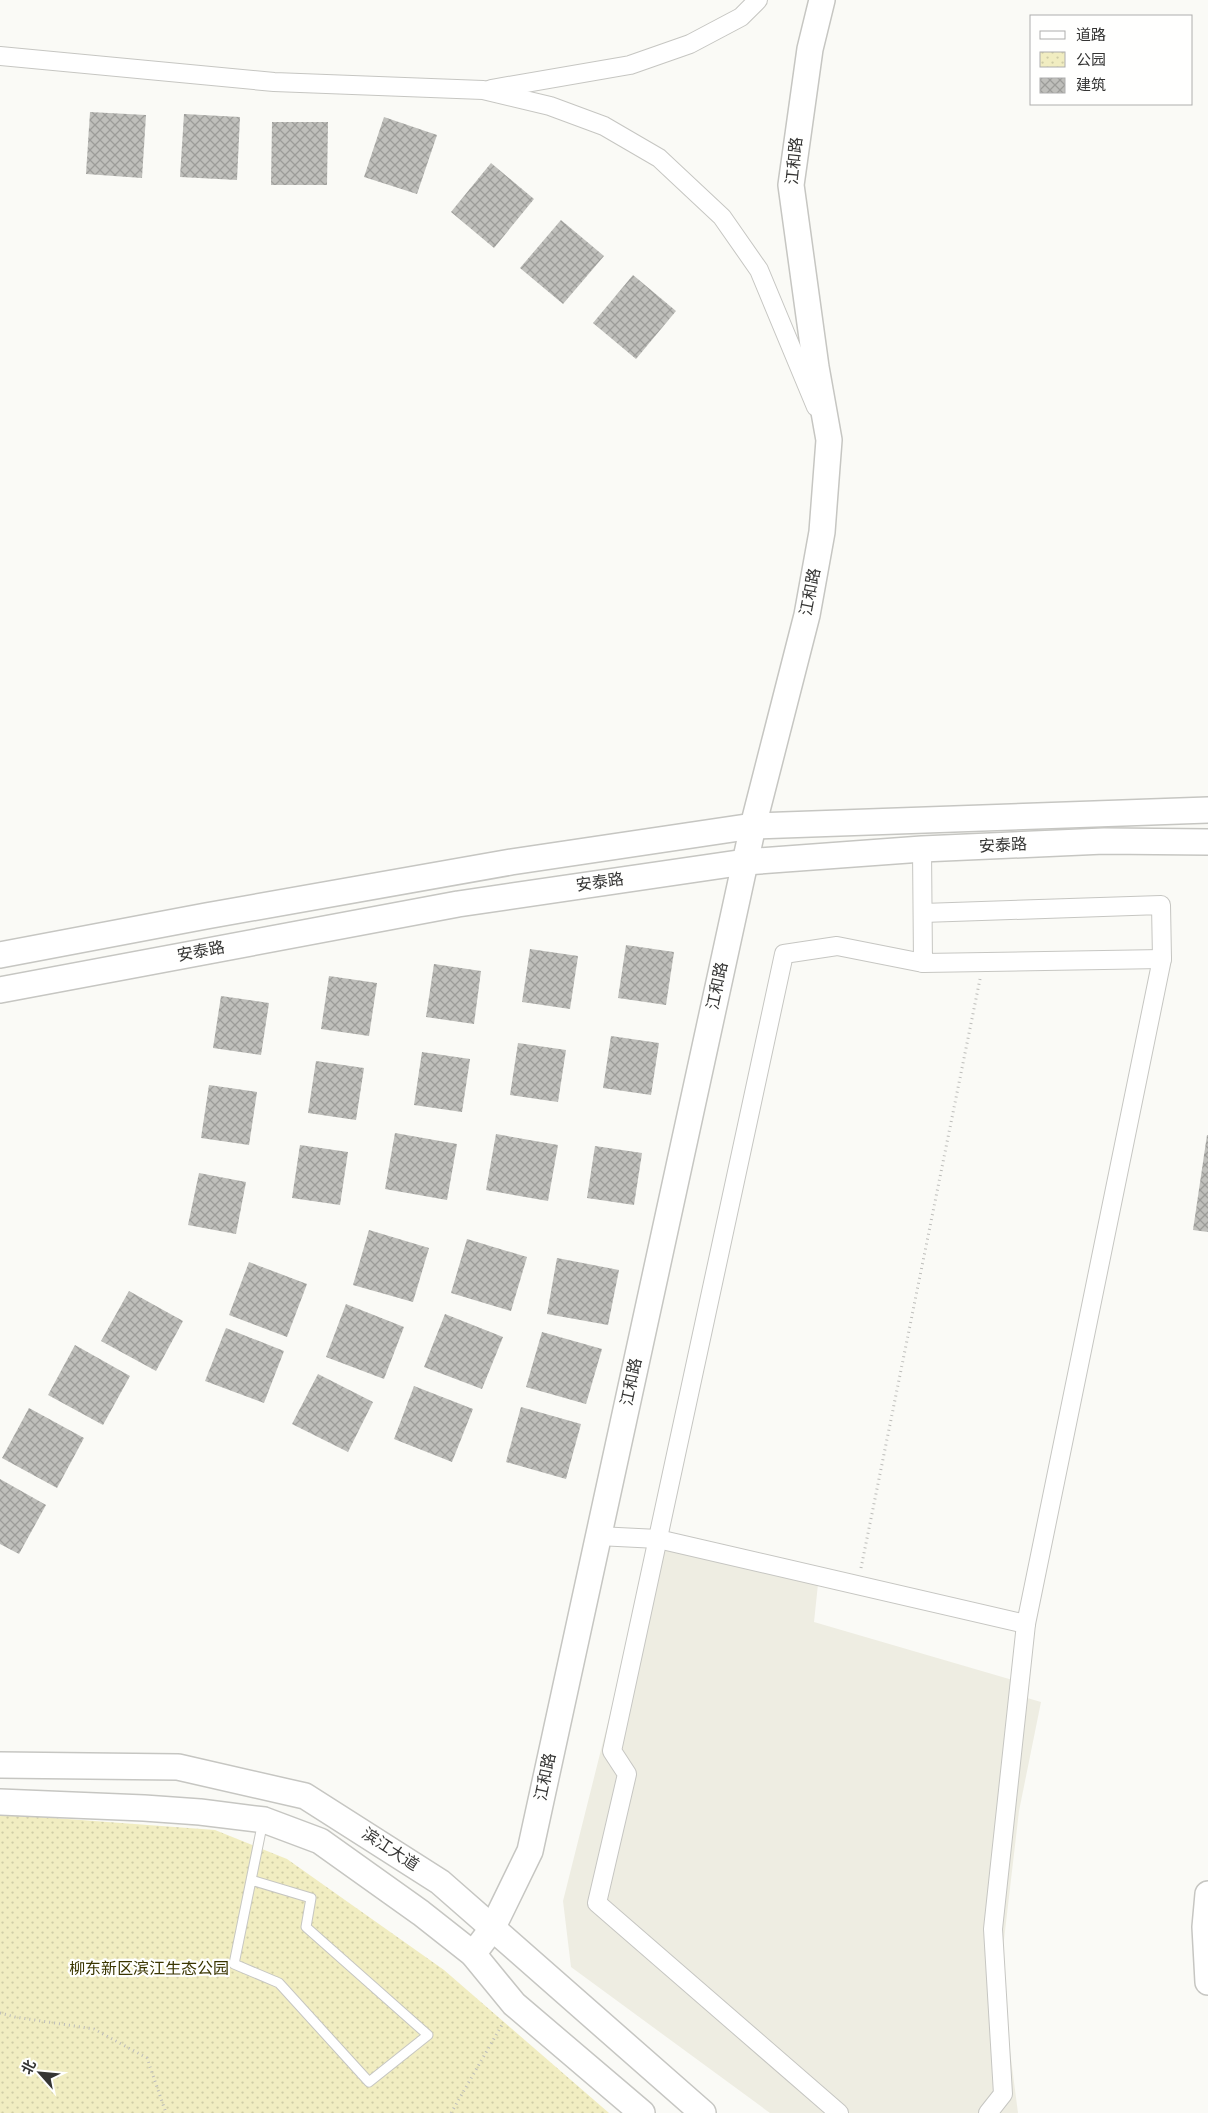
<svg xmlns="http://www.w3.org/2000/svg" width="1208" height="2113" font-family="'Sofia Sans Condensed','Noto Sans SC',sans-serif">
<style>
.built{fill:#eeede2}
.park{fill:url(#park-dots)}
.building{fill:url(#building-cross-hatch)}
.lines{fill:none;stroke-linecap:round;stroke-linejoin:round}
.lane-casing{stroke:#c6c6c2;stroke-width:11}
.street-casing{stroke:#c6c6c2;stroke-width:20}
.secondary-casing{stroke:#c6c6c2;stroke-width:28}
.path{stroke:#bdbdba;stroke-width:3;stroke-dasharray:1 4;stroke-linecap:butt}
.lane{stroke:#fff;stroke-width:9}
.street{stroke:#fff;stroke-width:18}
.secondary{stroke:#fff;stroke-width:25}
.labels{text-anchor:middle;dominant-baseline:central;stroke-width:4.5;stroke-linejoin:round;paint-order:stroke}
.street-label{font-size:16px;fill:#353534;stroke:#fffffe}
.park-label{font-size:16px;fill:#3a3500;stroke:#fffffe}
</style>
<defs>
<pattern id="park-dots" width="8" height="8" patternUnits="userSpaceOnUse" patternTransform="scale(1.25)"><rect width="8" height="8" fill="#f1edc1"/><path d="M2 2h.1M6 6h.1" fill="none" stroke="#cfcca6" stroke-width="1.8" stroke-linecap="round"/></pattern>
<pattern id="building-cross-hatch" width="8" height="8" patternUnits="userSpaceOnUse" patternTransform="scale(1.25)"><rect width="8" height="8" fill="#bfbfbb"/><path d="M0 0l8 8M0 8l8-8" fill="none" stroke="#9c9c99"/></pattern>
</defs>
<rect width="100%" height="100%" fill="#fafaf6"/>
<path class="built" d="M 652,1547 L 818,1584 L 814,1622 L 1016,1681 L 1013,1694 L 1041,1702 L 1019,1811 L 1000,1974 L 1018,2113 L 770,2113 L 571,1967 L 563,1901 Z"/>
<path class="park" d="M 0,1814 L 215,1830 L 287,1859 L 444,1970 L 609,2113 L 0,2113 Z"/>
<g class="building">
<path d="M 90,112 L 146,115 L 142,178 L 86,174 Z"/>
<path d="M 184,114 L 240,117 L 237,180 L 180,177 Z"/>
<path d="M 384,117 L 437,135 L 417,194 L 364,177 Z"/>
<path d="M 272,122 L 328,122 L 327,185 L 271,185 Z"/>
<path d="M 491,163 L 534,199 L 494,248 L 451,212 Z"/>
<path d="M 561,220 L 604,256 L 563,304 L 520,268 Z"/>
<path d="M 633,275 L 676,311 L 636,359 L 593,323 Z"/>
<path d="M 626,945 L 674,952 L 666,1005 L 618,998 Z"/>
<path d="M 530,949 L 578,956 L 570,1009 L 522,1002 Z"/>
<path d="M 434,964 L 481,971 L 474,1024 L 426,1017 Z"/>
<path d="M 329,976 L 377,983 L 369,1036 L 321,1029 Z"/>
<path d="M 221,996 L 269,1003 L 261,1055 L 213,1048 Z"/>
<path d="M 611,1036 L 659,1043 L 651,1095 L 603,1088 Z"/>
<path d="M 518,1043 L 566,1050 L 558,1102 L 510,1095 Z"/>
<path d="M 422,1052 L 470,1059 L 462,1112 L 414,1105 Z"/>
<path d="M 316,1061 L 364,1068 L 356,1120 L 308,1113 Z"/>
<path d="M 209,1085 L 257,1092 L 249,1145 L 201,1138 Z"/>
<path d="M 395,1133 L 457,1144 L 447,1200 L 385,1189 Z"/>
<path d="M 496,1134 L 558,1145 L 548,1201 L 486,1190 Z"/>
<path d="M 1207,1135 L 1208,1135 L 1208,1232 L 1193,1230 Z"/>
<path d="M 300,1145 L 348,1152 L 340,1205 L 292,1198 Z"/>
<path d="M 595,1146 L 642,1153 L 634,1205 L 587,1198 Z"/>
<path d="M 199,1173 L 246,1182 L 236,1234 L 188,1225 Z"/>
<path d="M 369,1230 L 429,1248 L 413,1302 L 353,1285 Z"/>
<path d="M 467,1239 L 527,1257 L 511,1311 L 451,1293 Z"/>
<path d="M 557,1258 L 619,1270 L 608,1325 L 547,1314 Z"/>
<path d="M 249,1262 L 307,1284 L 287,1337 L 229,1315 Z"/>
<path d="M 129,1291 L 183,1321 L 156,1371 L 101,1341 Z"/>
<path d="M 346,1304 L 404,1327 L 384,1379 L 326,1357 Z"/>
<path d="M 445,1314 L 503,1337 L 482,1389 L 424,1367 Z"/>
<path d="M 226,1328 L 284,1351 L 264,1403 L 205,1381 Z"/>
<path d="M 542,1332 L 602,1349 L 586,1404 L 526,1387 Z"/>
<path d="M 75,1345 L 130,1376 L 103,1425 L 48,1395 Z"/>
<path d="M 318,1374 L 373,1402 L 348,1452 L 292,1424 Z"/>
<path d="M 414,1386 L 473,1409 L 452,1462 L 394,1439 Z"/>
<path d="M 521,1407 L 581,1424 L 566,1479 L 506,1462 Z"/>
<path d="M 29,1408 L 84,1438 L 57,1488 L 2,1458 Z"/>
<path d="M 0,1479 L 46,1505 L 19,1554 L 0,1544 Z"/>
</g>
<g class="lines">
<g class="lane-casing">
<path id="lane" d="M 251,1880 L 311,1898 L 306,1927 L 428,2035 L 369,2082 L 279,1983 L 234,1964 L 263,1821"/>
</g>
<g class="street-casing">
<g id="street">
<path d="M 0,56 L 274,82 L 483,90 L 550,106 L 604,126 L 659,158 L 722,217 L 759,270 L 816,407"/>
<path d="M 491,89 L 630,65 L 690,44 L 741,17 L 758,0"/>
<path d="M 922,849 L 923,963 L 1162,959"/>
<path d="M 923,913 L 1161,905 L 1162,959 L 1026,1624 L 993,1929 L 1003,2094 L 988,2113"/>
<path d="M 598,1536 L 658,1539 L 1026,1624"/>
<path d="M 839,2113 L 597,1903 L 627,1774 L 612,1751 L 784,954 L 837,946 L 923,963"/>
</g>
</g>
<g class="secondary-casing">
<g id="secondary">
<path d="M 0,955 L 206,916 L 511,862 L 753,826 L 1208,810"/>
<path d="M 0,990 L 458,904 L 745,862 L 922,849 L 1104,841 L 1208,842"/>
<path d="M 0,1765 L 178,1767 L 305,1796 L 440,1882 L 703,2113"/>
<path d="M 0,1802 L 144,1808 L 200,1812 L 264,1820 L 320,1841 L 421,1913 L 473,1954 L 514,2004 L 642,2113"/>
<path d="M 1208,1894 L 1205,1927 L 1208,1982"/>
<path d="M 473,1954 L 492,1929 L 530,1851 L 753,826 L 807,615 L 822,532 L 829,440 L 816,367 L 791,185 L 810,49 L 822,0"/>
</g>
</g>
<g class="path">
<path d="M 861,1568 L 980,979"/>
<path d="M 0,2013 L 15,2017 L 94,2029 L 147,2058 L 166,2113"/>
<path d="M 451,2113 L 503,2023"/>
</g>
<use href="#lane" class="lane"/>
<use href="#street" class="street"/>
<use href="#secondary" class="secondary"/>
</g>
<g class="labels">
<g class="street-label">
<text transform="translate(795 161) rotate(-84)">江和路</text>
<text transform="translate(811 592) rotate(-79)">江和路</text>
<text transform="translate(1003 846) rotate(-3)">安泰路</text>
<text transform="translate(600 883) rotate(-8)">安泰路</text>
<text transform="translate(201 952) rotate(-11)">安泰路</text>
<text transform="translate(718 986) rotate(-78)">江和路</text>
<text transform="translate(632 1382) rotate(-78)">江和路</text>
<text transform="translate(546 1777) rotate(-78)">江和路</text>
<text transform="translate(390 1850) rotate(33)">滨江大道</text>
</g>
<g class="park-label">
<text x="149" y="1969">柳东新区滨江生态公园</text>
</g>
</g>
<rect x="1030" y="15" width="162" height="90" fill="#fffffe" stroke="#aeaead"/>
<rect x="1040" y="31" width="25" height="8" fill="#ffffff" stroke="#aeaead"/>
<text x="1076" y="40" font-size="15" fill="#353534">道路</text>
<rect x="1040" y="52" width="25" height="15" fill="url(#park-dots)" stroke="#aeaead"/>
<text x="1076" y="65" font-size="15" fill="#353534">公园</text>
<rect x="1040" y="78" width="25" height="15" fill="url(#building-cross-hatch)" stroke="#aeaead"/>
<text x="1076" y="90" font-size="15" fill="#353534">建筑</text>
<g transform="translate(40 2073) rotate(297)" stroke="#fffffe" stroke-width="4" paint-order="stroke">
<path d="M0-4L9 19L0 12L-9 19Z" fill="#353534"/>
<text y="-8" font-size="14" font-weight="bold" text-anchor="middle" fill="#353534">北</text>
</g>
</svg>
